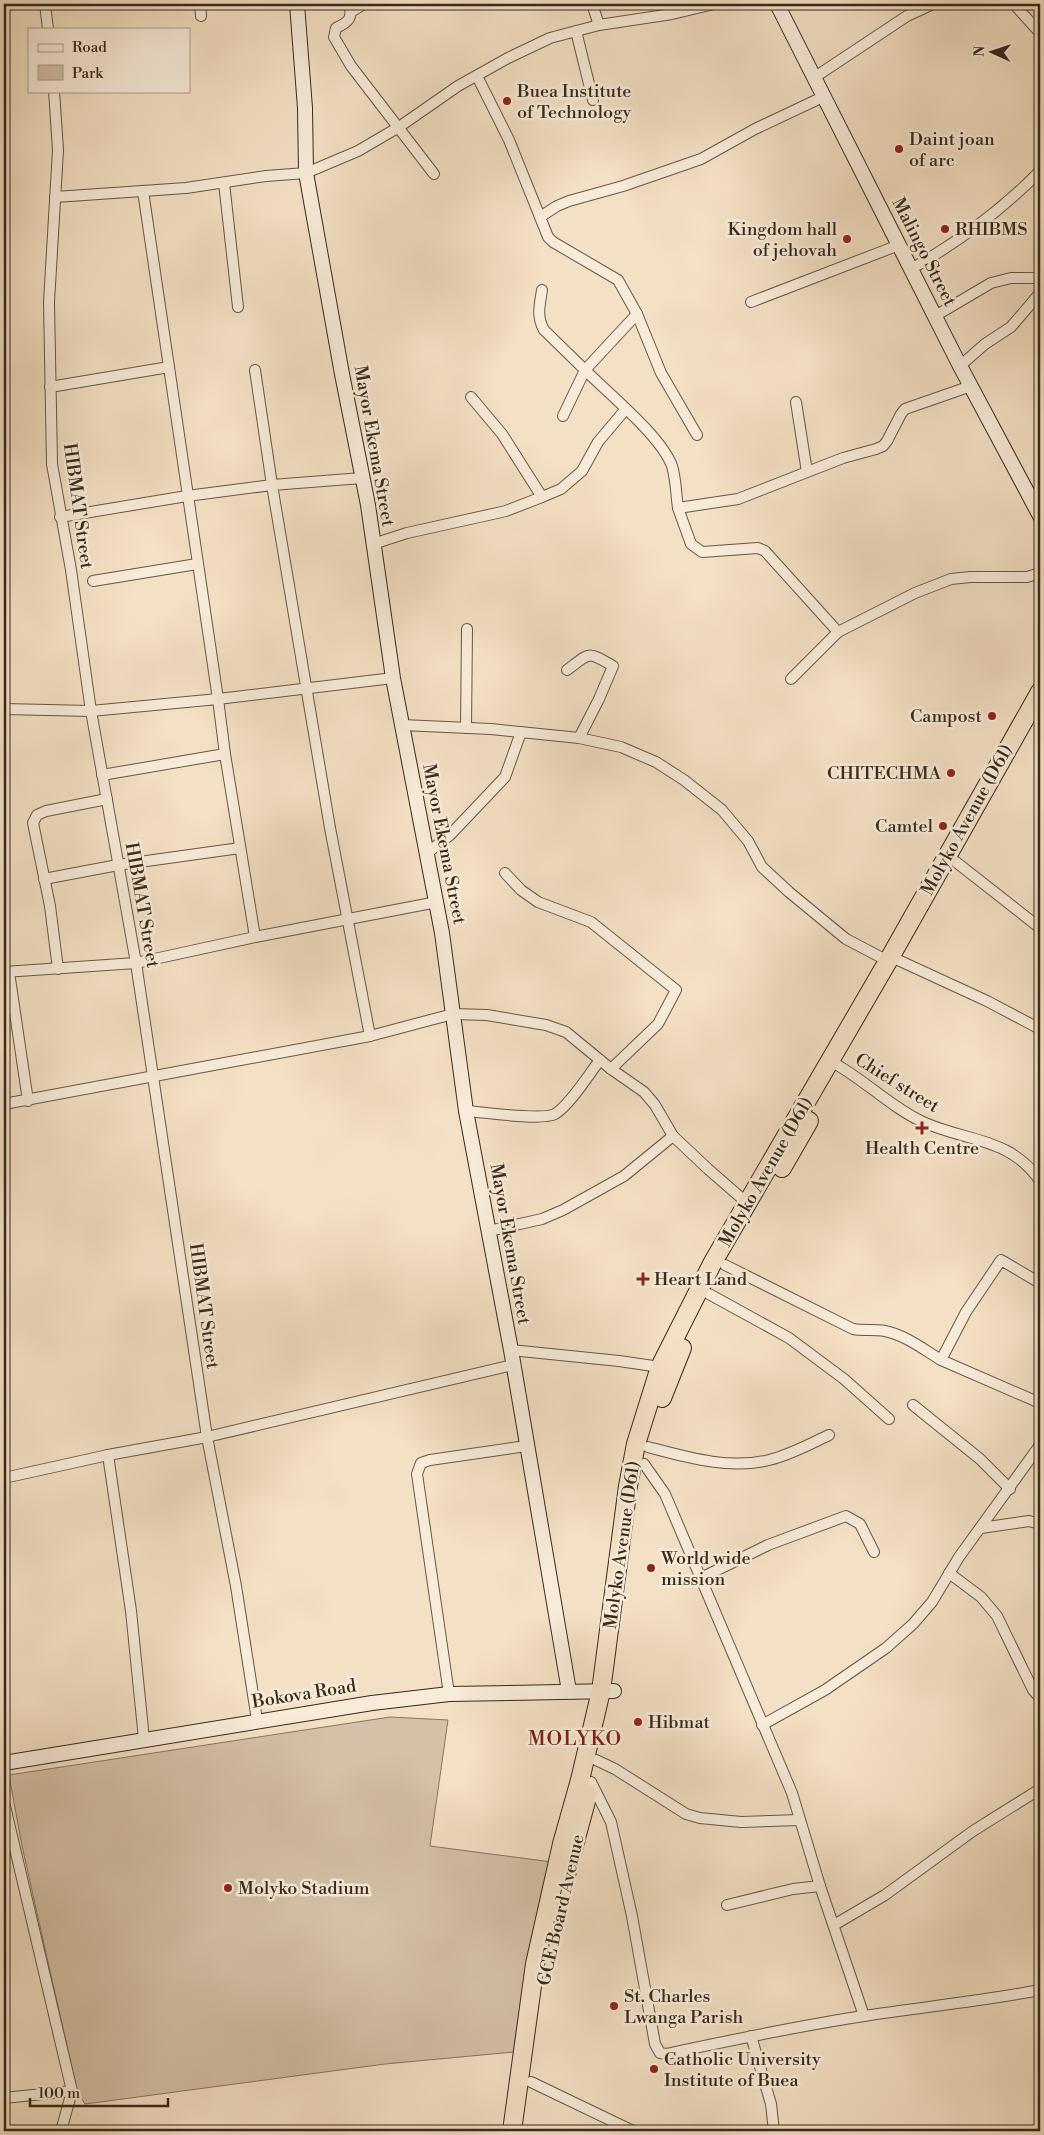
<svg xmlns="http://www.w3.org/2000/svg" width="1044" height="2135" font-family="'Libre Bodoni',serif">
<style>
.green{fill:#d4c1a7;stroke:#867661}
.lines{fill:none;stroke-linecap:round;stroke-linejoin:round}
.street-casing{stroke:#665845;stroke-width:12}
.secondary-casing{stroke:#372a1b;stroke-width:16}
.highway-casing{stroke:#372a1b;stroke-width:20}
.street{stroke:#f8ebd9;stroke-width:10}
.secondary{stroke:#f8ebd9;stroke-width:14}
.highway{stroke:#f4e0c4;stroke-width:18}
.poi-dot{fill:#8f2418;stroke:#f8ebd9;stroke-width:2}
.labels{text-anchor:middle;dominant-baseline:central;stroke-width:5;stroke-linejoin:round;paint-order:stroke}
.poi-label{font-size:18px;fill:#372a1b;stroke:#f8ebd9;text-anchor:start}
.street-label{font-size:18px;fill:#372a1b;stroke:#f8ebd9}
.quarter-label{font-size:20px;letter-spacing:1px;fill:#7a1f14;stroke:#f8ebd9}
</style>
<rect width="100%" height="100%" fill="#f4e0c4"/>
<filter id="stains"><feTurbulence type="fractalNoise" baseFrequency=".004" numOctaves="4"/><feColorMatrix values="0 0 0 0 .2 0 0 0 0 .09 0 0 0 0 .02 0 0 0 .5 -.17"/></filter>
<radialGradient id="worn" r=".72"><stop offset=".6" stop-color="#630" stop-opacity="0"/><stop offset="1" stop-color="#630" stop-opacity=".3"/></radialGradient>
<path class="green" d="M 390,1717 L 448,1720 L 430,1846 L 552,1862 L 514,2052 L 385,2064 L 85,2104 L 77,2091 L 22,1846 L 9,1775 Z"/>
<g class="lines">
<g class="street-casing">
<g id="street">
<path d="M 45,4 L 48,29"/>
<path d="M 200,4 L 201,16"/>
<path d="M 349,4 C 353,18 349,22 336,28 L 334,37 L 351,66 L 434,174"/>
<path d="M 592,4 L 599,25"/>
<path d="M 1014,4 L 1040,33"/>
<path d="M 351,12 L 364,4"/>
<path d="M 576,31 L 593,100"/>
<path d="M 477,76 L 509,140 L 540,217"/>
<path d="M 815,77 L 907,16 L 933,4"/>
<path d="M 54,91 L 58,150 L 49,302 L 52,464 L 71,570 L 91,711 L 136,963 L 207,1437 L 236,1586 L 257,1720"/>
<path d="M 224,183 L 238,307"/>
<path d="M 143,191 L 218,699 L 225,754 L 255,937"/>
<path d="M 55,197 L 186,188 L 266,176 L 306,173 L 358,151 L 399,127 L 458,86 L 508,58 L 550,38 L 599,25 L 672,14 L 714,4"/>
<path d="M 911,269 C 958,242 1002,210 1040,171"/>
<path d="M 542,290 C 540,304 536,316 544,330 L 585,370 L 563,416"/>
<path d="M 751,302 L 899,245"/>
<path d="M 637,314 L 585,370 C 609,394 661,436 672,466 C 676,479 676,494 678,508 L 738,499 L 843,458 L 876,449 L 883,446 L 887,441 L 901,414 L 905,409 L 971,386"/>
<path d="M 935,316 L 991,283 L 1011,278 L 1040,278"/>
<path d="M 960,366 L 985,344 L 1011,327 L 1040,293"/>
<path d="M 50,387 L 169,367"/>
<path d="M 471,397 L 502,434 L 542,497 L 561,489 L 582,471 L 598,442 L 625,410"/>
<path d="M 796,402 L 807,472"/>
<path d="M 697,435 L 661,373 L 637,314 L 618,280 L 553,242 L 548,237 L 540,217 L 557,206 L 569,201 L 623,186 L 701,159 L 755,129 L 825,96"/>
<path d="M 362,478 L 272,485 L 330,828 L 370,1036"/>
<path d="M 678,508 L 691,544 L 702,552 L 758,548 L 765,551 L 838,632"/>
<path d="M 60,517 L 187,496 L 272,485 L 255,370"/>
<path d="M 373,544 L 407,533 L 506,511 L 542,497"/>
<path d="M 93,581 L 197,564"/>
<path d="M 567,670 C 591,652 587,651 613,666 L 599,699 L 579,738"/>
<path d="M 791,679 L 838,632 L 915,593 L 951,579 L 970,577 L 1027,577 L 1040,573"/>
<path d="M 4,709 L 91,711 L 218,699 L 393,678"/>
<path d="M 402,725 L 491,729 L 579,738 L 621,747 L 656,762 L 684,780 L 722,810 L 748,841 L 762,867 L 789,892 L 846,939 L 888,961"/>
<path d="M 466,728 L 467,629"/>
<path d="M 102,775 L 225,754"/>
<path d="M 426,854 L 450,835 L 505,777 L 521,732"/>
<path d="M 956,862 L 1040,928"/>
<path d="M 505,873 L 521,890 L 538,902 L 591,922 L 676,990 L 658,1024 L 611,1069"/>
<path d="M 44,879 L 118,865 L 240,848"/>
<path d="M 898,960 L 987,1001 L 1040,1029"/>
<path d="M 58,969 L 50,906 L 33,823 L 37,815 L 46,811 L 107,799"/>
<path d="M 4,972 L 136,963 L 255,937 L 437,902"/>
<path d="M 9,972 L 28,1101"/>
<path d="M 830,1061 C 863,1078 890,1107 923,1122 C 967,1142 1010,1137 1040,1181"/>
<path d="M 4,1104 L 370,1036 L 453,1014 L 487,1015 L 546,1025 L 566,1032 L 611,1069 L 644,1092 L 655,1105 L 673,1136 L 708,1169 L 747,1203"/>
<path d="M 466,1111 C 484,1112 541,1121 555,1114 C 570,1105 589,1074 600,1060"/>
<path d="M 489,1231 L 542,1219 L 563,1210 L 624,1176 L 673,1136"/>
<path d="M 725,1265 L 853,1329 C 864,1331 874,1329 885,1331 C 905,1335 923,1349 941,1360 L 966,1312 L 1001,1260 L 1040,1283"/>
<path d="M 709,1294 L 789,1338 L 844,1379 L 889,1419"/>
<path d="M 511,1350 L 619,1361 L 660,1367"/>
<path d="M 941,1360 L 1040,1403"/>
<path d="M 913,1405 L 980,1459 L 1010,1489"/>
<path d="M 648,1447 C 686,1457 729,1470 769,1460 C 790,1455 810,1444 829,1435"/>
<path d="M 108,1455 L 131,1611 L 144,1739"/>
<path d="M 644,1464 L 665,1494 L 792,1793 L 820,1886 L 864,2016"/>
<path d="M 4,1478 L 108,1455 L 207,1437 L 513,1365"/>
<path d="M 981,1528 L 1029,1521 L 1040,1524"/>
<path d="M 949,1573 L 981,1597 L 997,1616 L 1033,1690 L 1040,1698"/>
<path d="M 701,1578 L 768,1545 L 846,1516 L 860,1524 L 874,1552"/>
<path d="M 449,1694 L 417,1474 L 421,1463 L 430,1460 L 526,1446"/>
<path d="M 762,1725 L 825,1690 L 886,1648 L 913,1624 L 932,1602 L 959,1557 L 1040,1445"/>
<path d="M 596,1760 L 615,1769 L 686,1814 L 700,1818 L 741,1822 L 800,1820"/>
<path d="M 591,1782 L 611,1822 L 632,1916 L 655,2044 L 660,2053 L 666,2054 C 732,2040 797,2026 864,2016 C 923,2007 982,2001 1040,1990"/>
<path d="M 4,1802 L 72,2091 L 4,2098"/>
<path d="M 727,1905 L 793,1889 L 820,1886"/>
<path d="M 834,1925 L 885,1895 L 973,1831 L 1040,1789"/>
<path d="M 751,2036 L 771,2104 L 774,2131"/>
<path d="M 531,2082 L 633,2131"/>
<path d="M 61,2131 L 72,2091"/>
</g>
</g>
<g class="secondary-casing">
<g id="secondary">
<path d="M 297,4 L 305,108 L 306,173 L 342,374 L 368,505 L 393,678 L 442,933 L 466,1111 L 511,1350 L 569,1691"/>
<path d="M 777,4 L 960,366 L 1040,516"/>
<path d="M 4,1763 L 372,1703 L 449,1694 L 614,1691"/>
</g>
</g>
<g class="highway-casing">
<g id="highway">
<path d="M 782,1168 L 809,1121"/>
<path d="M 662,1398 L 682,1348"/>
<path d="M 566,1875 L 588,1794"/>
<path d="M 512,2131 L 535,1964 L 562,1844 L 580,1780 L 601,1691 L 628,1486 L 636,1444 L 660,1367 L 713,1262 L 888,961 L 1040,692"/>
</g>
</g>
<use href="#street" class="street"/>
<use href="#secondary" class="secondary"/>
<use href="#highway" class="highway"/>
</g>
<g class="poi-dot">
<circle cx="507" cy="101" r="5"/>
<circle cx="899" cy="149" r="5"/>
<circle cx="945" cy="229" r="5"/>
<circle cx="847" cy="239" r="5"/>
<circle cx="992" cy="716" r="5"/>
<circle cx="951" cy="773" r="5"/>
<circle cx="943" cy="826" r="5"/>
<path d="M919.5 1120.5h5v5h5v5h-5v5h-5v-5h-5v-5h5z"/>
<path d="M640.5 1271.5h5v5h5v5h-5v5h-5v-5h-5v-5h5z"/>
<circle cx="651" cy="1568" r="5"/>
<circle cx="638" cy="1722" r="5"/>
<circle cx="228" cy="1888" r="5"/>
<circle cx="614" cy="2006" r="5"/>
<circle cx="654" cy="2069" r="5"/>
</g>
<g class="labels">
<g class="poi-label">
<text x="517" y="91">Buea Institute<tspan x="517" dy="21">of Technology</tspan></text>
<text x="909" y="139">Daint joan<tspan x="909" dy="21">of arc</tspan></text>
<text x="837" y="229" text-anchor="end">Kingdom hall<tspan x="837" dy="21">of jehovah</tspan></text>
<text x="955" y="229">RHIBMS</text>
<text x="982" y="716" text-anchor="end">Campost</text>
<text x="941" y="773" text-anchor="end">CHITECHMA</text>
<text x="933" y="826" text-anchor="end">Camtel</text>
<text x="922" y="1148" text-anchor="middle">Health Centre</text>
<text x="654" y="1279">Heart Land</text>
<text x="661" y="1558">World wide<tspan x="661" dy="21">mission</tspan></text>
<text x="648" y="1722">Hibmat</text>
<text x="238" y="1888">Molyko Stadium</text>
<text x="624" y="1996">St. Charles<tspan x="624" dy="21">Lwanga Parish</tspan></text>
<text x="664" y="2059">Catholic University<tspan x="664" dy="21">Institute of Buea</tspan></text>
</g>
<g class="street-label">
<text transform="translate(924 252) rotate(63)">Malingo Street</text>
<text transform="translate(374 446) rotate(80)">Mayor Ekema Street</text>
<text transform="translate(78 506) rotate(82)">HIBMAT Street</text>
<text transform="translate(967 820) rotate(-61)">Molyko Avenue (D61)</text>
<text transform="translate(444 844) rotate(79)">Mayor Ekema Street</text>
<text transform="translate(142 905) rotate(80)">HIBMAT Street</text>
<text transform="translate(897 1083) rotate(32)">Chief street</text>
<text transform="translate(766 1172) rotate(-60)">Molyko Avenue (D61)</text>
<text transform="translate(510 1244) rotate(80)">Mayor Ekema Street</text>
<text transform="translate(204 1306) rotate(82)">HIBMAT Street</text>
<text transform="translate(622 1545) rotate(-82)">Molyko Avenue (D61)</text>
<text transform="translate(304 1694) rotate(-9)">Bokova Road</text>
<text transform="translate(561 1910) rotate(-77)">GCE Board Avenue</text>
</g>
<g class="quarter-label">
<text x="575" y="1739">MOLYKO</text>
</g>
</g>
<rect width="1044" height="2135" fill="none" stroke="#f4e0c4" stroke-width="20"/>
<rect x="5" y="5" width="1034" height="2125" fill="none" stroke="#372a1b" stroke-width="2.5"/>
<rect x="10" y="10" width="1024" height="2115" fill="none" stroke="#372a1b"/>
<rect x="28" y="28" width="162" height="65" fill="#f8ebd9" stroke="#ab9e8d"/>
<rect x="38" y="44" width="25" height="8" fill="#f8ebd9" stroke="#ab9e8d"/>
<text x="72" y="52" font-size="15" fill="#372a1b">Road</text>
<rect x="38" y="65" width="25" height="15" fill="#d4c1a7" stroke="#ab9e8d"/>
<text x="72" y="78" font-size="15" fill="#372a1b">Park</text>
<g transform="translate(992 52) rotate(273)" stroke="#f8ebd9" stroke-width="4" paint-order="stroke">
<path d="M0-4L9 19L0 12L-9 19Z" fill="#372a1b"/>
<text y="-8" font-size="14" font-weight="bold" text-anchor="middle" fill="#372a1b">N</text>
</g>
<path d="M30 2098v8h138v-8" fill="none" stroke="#372a1b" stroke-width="2.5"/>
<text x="38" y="2098" font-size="15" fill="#372a1b" stroke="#f8ebd9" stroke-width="4" paint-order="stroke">100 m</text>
<rect width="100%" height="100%" filter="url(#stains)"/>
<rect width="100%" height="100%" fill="url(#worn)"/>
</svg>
